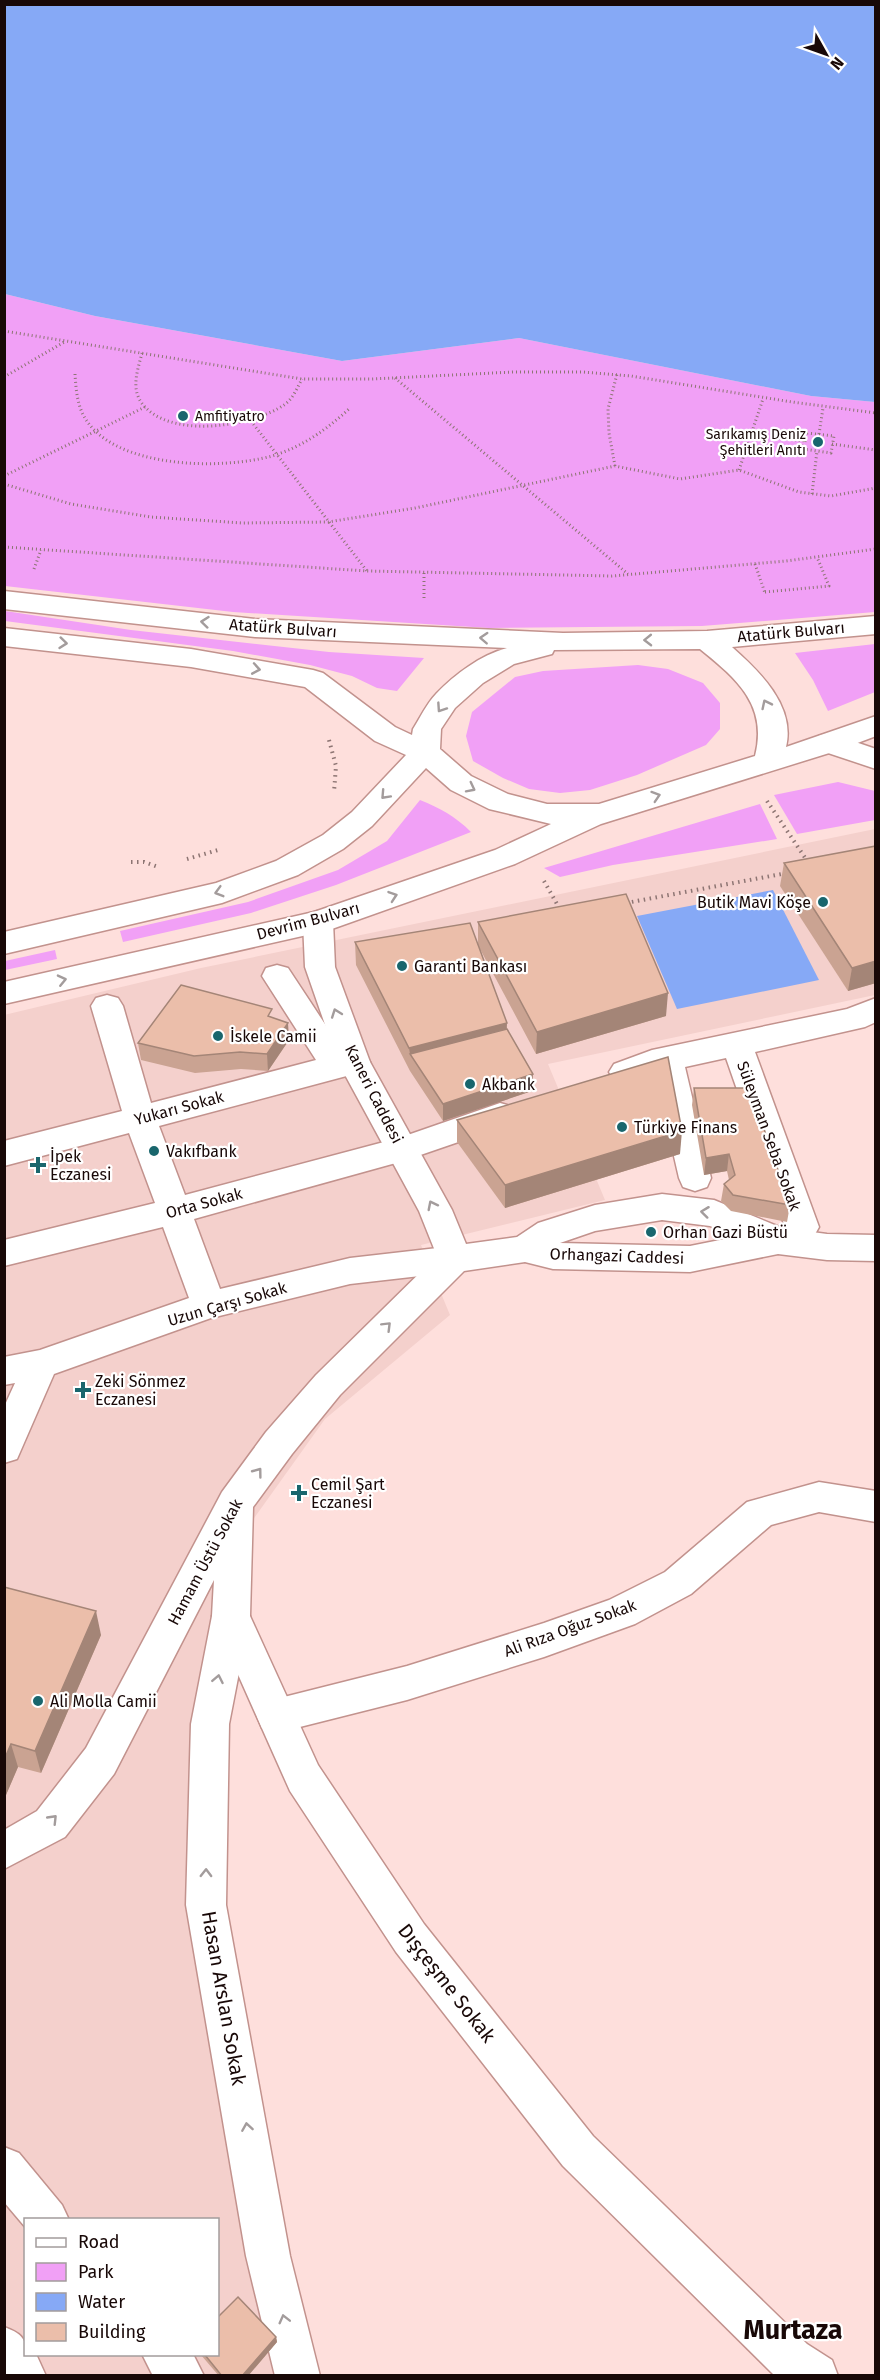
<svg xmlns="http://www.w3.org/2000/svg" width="880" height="2380" font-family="'Fira Sans',sans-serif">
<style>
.built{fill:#f4d0cc;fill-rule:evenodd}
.green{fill:#f1a0f6}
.water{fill:#86a9f6}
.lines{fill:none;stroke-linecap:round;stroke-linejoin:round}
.street-casing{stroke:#c2928d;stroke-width:3}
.secondary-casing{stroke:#c2928d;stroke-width:3}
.primary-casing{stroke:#c2928d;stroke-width:3}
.path-far1{stroke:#8d7573;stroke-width:3;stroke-dasharray:1 3;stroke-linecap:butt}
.path{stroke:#8d7573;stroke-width:4;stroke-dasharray:1.5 4.5;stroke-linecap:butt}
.street{fill:#fff;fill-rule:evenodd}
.secondary{fill:#fff;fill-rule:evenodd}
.primary{fill:#fff;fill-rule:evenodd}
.wall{fill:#caa392}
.shaded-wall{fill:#a48577}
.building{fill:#ebbeaa;stroke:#a48577;stroke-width:1.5}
.oneway{stroke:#a39c9c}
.poi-dot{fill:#19666d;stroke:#fff;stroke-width:2}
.labels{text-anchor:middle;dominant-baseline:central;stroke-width:4.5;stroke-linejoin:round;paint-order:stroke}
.far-poi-label{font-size:14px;fill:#180807;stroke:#fff;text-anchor:start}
.street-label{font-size:16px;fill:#180807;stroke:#fff}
.poi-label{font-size:16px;fill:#180807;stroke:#fff;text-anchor:start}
.near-street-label{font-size:20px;fill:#180807;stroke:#fff}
.near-district-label{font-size:27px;font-weight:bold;fill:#180807;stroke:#fff}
</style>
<rect width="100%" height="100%" fill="#fedfdc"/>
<path class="built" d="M 875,829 L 875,995 L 548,1064 L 605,1200 L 421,1245 L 450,1315 L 325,1419 L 242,1535 L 204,1723 L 254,2271 L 273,2375 L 5,2375 L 4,1015 L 201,968 ZM 26,2220 L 218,2220 L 218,2354 L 26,2354 Z"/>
<g class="green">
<path d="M 5,294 L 95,316 L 342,361 L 519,338 L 811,396 L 875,402 L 875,612 L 702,626 L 489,628 L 233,612 L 5,586 Z"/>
<path d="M 5,611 L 131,630 L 329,652 L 424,658 L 397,691 L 377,688 L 352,676 L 310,665 L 233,651 L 5,621 Z"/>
<path d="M 875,644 L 875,692 L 828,711 L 813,680 L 795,653 Z"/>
<path d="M 638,665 L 668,669 L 703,683 L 720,703 L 720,729 L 706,745 L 637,775 L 590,790 L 560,793 L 529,789 L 503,778 L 473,761 L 466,736 L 472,712 L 515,677 L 543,671 Z"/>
<path d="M 838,782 L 875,791 L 875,820 L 797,834 L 774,795 Z"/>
<path d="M 420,800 C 440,808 455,816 471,832 L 336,885 L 251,913 L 123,942 L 120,931 L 248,902 L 338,870 L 387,841 Z"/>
<path d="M 760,804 L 777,839 L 613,865 L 560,877 L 544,868 Z"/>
<path d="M 55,950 L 57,959 L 5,970 L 5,961 Z"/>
</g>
<g class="water">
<path d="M 5,4 L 875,5 L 875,402 L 811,396 L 519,338 L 342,361 L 95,316 L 5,294 Z"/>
<path d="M 773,890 L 819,980 L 677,1009 L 637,916 Z"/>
</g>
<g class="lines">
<g class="street-casing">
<g id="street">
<path d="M 277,965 L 288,968 L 344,1053 L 354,1050 L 365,1054 L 370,1062 L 365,1070 L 354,1074 L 159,1126 L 185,1195 L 399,1138 L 500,1103 L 511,1106 L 516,1115 L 511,1124 L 403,1161 L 194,1219 L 220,1289 L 350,1258 L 455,1246 L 467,1250 L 472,1259 L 467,1268 L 455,1272 L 350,1284 L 211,1318 L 54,1374 L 17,1459 L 4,1463 L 4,1407 L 15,1383 L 4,1385 L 4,1357 L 40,1350 L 189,1298 L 163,1227 L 4,1266 L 4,1240 L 155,1203 L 129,1133 L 4,1166 L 4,1141 L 122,1111 L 91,1006 L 96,998 L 107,995 L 118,998 L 123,1006 L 151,1103 L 316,1060 L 262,976 L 266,968 Z"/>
<path d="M 876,998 L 876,1022 L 865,1027 L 755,1052 L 819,1227 L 814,1236 L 802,1240 L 790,1236 L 785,1227 L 726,1058 L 685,1067 L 711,1178 L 707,1187 L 695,1191 L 683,1187 L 679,1178 L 655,1074 L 625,1084 L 614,1080 L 609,1072 L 614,1064 L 652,1050 L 847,1009 Z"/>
<path d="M 819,1482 L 876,1491 L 876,1522 L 819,1512 L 771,1525 L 691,1594 L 635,1624 L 544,1657 L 407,1700 L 276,1733 L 262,1728 L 257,1716 L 262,1704 L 276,1699 L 407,1666 L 544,1623 L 609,1600 L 665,1572 L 747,1502 Z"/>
<path d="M 231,1600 L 244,1604 L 250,1616 L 229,1724 L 226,1905 L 290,2256 L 320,2376 L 275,2376 L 246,2256 L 186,1905 L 191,1724 L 212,1616 L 218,1604 Z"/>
<path d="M 4,2147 L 19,2153 L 62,2205 L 69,2220 L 26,2220 L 26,2228 L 4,2202 Z"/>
<path d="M 142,2354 L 193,2354 L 204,2376 L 153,2376 Z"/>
</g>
</g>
<g class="secondary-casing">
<g id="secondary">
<path d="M 829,733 L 876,749 L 876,769 L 819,750 L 815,743 L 819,736 Z"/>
<path d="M 318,911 L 329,914 L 333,922 L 335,967 L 370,1062 L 452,1210 L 466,1244 L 517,1237 L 538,1223 L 595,1205 L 662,1194 L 714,1200 L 782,1228 L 827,1234 L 876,1235 L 876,1261 L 827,1260 L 778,1254 L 690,1272 L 553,1269 L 525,1262 L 464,1271 L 340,1395 L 292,1454 L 253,1507 L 250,1616 L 318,1765 L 424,1924 L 593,2136 L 807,2344 L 832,2360 L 838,2376 L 775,2376 L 563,2166 L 396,1952 L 290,1791 L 212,1616 L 214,1580 L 114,1774 L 65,1837 L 4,1869 L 4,1830 L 37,1811 L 86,1748 L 222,1492 L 266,1432 L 316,1375 L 437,1256 L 419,1211 L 338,1062 L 305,967 L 303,922 L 307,914 ZM 662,1220 L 710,1226 L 735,1237 L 690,1246 L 560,1243 L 595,1231 Z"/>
<path d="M 4,2327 C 20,2333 26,2337 26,2354 L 36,2354 L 46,2376 L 4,2376 Z"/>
</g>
</g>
<g class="primary-casing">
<path id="primary" d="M 4,591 L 255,619 L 563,633 L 707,631 L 876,616 L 876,634 L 732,647 C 759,671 796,706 786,747 L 876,716 L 876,736 L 839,750 L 601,824 L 515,864 L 329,930 L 4,1004 L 4,982 L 314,912 L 495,850 L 551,824 L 489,809 L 451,790 L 426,768 L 372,826 L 343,849 L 298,875 L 222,903 L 4,954 L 4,932 L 216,883 L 276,861 L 323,835 L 352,812 L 406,755 L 375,741 L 305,687 L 191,667 L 4,646 L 4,628 L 191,649 L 313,670 L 323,673 L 395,727 L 412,735 L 413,729 C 420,718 427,703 436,694 C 455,674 481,655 507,648 L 255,637 L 4,609 ZM 700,649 C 737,679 768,705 755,756 L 599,804 L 547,804 L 508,794 L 471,776 L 440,749 L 441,729 L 455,708 L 483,683 L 514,664 L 552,654 L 554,650 Z"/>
</g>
<g class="path-far1">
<path d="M 4,331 L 302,379 L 372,379 L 513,372 L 583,372 L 631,376 L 792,402 L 876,413"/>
<path d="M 142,353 C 138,369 131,387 141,402 C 167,440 251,427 284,405 C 293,399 297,388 302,379"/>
<path d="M 75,374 C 76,389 77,405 85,418 C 115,469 222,470 272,456 C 302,447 326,430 349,409"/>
<path d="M 4,377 L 66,341"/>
<path d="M 395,378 L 628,574"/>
<path d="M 251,421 L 367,571"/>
<path d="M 807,433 L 834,436 L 831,453 L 803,449 Z"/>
<path d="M 819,434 L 823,408"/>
<path d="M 751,435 L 805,441"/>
<path d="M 832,444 L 876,450"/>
<path d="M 615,466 L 609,433 L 608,409 L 617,374"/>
<path d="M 739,470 L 763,399"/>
<path d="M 4,476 L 145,407"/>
<path d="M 4,484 L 71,504 L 151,517 L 242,523 L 328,522 L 415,508 L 615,466 L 680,479 L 739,470 L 799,492 L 831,496 L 876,488"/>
<path d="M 812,494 L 817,451"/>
<path d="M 4,547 L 367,571 L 612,576 L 786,561 L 876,549"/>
<path d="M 755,564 L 765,593"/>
<path d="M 34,569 L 41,550"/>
<path d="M 424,573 L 424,600"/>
<path d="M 765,592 L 829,586 L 817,557"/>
</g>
<g class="path">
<path d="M 329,740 L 336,766 L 334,792"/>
<path d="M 767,801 L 808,862"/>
<path d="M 187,859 L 218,850"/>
<path d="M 131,862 L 144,862 L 158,867"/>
<path d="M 544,881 L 561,911"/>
<path d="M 626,903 L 787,873"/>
</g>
<use href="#street" class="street"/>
<use href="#secondary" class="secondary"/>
<use href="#primary" class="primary"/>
</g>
<g class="wall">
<path d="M 876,846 L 876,983 L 848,991 L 780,886 L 784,863 Z"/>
<path d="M 478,922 L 666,1016 L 536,1054 L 480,949 L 507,1029 L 532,1091 L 443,1121 L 410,1071 L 356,965 L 355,942 L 478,943 Z"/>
<path d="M 272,1017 L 289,1040 L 268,1071 L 241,1069 L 195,1073 L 141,1060 L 138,1043 Z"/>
<path d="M 694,1088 L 790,1205 L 787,1222 L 731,1211 L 721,1201 L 724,1184 L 729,1180 L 727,1171 L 704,1175 L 692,1105 Z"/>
<path d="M 457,1120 L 680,1154 L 505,1208 L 457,1142 Z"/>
<path d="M 4,1587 L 101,1635 L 41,1773 L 18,1767 L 6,1795 L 4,1796 Z"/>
<path d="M 276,2337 L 277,2342 L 248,2376 L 219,2376 L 201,2355 L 218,2355 Z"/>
</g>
<g class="shaded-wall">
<path d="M 876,961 L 876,983 L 848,991 L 852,968 Z"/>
<path d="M 668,993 L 666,1016 L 536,1054 L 537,1032 Z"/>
<path d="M 288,1023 L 289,1040 L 268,1071 L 267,1054 Z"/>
<path d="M 507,1023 L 506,1046 L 410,1054 L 409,1048 Z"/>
<path d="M 533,1074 L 532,1091 L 443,1121 L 443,1104 Z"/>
<path d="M 682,1131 L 680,1154 L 505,1208 L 505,1185 Z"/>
<path d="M 729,1154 L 727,1171 L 704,1175 L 706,1158 Z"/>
<path d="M 96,1611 L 101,1635 L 41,1773 L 35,1751 Z"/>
<path d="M 11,1744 L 18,1767 L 6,1795 L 4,1796 L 4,1760 Z"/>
<path d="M 276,2337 L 277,2342 L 248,2376 L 242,2376 Z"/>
</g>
<g class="building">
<path d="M 876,846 L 876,961 L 852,968 L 784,863 Z"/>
<path d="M 626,894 L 668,993 L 537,1032 L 478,922 Z"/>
<path d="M 470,923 L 507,1023 L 409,1048 L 355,942 Z"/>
<path d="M 181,985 L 272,1009 L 268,1016 L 288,1023 L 267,1054 L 240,1052 L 194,1056 L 138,1043 Z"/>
<path d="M 507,1029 L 533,1074 L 443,1104 L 410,1054 Z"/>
<path d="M 668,1057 L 682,1131 L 505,1185 L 457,1120 Z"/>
<path d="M 694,1088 L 750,1088 L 790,1205 L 733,1195 L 724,1184 L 735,1175 L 729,1154 L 706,1158 Z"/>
<path d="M 4,1587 L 96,1611 L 35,1751 L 11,1744 L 4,1760 Z"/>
<path d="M 238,2297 L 276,2337 L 242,2376 L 222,2376 L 205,2355 L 218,2355 L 218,2317 Z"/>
</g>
<defs><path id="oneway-chevron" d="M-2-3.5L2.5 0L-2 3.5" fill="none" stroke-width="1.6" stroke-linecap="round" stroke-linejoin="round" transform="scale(1.5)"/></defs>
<g class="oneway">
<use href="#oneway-chevron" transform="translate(205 622) rotate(-174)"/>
<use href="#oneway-chevron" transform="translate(484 638) rotate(-177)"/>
<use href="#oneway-chevron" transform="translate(648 640) rotate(179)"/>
<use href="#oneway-chevron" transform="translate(63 643) rotate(6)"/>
<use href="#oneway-chevron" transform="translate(256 669) rotate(10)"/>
<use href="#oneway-chevron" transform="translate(766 704) rotate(-116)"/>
<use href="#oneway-chevron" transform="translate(441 708) rotate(124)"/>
<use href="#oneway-chevron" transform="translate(471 788) rotate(27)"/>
<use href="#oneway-chevron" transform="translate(385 795) rotate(133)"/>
<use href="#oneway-chevron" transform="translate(656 796) rotate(-18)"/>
<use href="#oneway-chevron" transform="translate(219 892) rotate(164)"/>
<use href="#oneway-chevron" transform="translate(393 896) rotate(-19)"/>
<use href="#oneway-chevron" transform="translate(62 980) rotate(-13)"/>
<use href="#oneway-chevron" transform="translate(336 1013) rotate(-110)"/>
<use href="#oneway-chevron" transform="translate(432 1205) rotate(-117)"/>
<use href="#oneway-chevron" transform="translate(705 1212) rotate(-173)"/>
<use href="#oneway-chevron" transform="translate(387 1326) rotate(-45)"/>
<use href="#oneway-chevron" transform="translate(258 1472) rotate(-53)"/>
<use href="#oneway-chevron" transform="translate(218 1679) rotate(-79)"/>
<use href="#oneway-chevron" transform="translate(53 1819) rotate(-46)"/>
<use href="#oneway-chevron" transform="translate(206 1873) rotate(-89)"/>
<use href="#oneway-chevron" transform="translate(247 2127) rotate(-99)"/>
<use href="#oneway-chevron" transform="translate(284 2319) rotate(-104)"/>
</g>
<g class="poi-dot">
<circle cx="183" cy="416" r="6"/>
<circle cx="818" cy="442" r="6"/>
<circle cx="823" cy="902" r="6"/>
<circle cx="402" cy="966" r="6"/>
<circle cx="218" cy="1036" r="6"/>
<circle cx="470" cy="1084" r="6"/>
<circle cx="622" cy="1127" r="6"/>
<circle cx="154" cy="1151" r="6"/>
<path d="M35 1156h6v6h6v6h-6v6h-6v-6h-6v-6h6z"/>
<circle cx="651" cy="1232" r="6"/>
<path d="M80 1381h6v6h6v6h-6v6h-6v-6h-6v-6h6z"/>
<path d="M296 1484h6v6h6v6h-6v6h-6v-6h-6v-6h6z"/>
<circle cx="38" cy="1701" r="6"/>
</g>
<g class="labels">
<g class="far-poi-label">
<text x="195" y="416">Amfitiyatro</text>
<text x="806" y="434" text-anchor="end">Sarıkamış Deniz<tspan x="806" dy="16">Şehitleri Anıtı</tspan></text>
</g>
<g class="street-label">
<text transform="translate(283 628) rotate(4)">Atatürk Bulvarı</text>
<text transform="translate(791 632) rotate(-5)">Atatürk Bulvarı</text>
<text transform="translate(308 921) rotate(-15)">Devrim Bulvarı</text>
<text transform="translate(374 1094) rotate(63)">Kaneri Caddesi</text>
<text transform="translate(179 1108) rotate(-15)">Yukarı Sokak</text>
<text transform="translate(769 1136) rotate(70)">Süleyman Seba Sokak</text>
<text transform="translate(204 1203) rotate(-15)">Orta Sokak</text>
<text transform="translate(617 1256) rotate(2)">Orhangazi Caddesi</text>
<text transform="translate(227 1304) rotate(-16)">Uzun Çarşı Sokak</text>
<text transform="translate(205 1562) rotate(-62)">Hamam Üstü Sokak</text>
<text transform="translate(570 1628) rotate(-20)">Ali Rıza Oğuz Sokak</text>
</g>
<g class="poi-label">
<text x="811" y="902" text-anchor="end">Butik Mavi Köşe</text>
<text x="414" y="966">Garanti Bankası</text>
<text x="230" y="1036">İskele Camii</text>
<text x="482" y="1084">Akbank</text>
<text x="634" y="1127">Türkiye Finans</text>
<text x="166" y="1151">Vakıfbank</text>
<text x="50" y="1156">İpek<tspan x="50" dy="18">Eczanesi</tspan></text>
<text x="663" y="1232">Orhan Gazi Büstü</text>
<text x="95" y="1381">Zeki Sönmez<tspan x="95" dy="18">Eczanesi</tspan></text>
<text x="311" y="1484">Cemil Şart<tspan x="311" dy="18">Eczanesi</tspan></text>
<text x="50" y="1701">Ali Molla Camii</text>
</g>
<g class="near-street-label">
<text transform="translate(447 1983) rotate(52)">Dışçeşme Sokak</text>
<text transform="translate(224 1998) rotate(80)">Hasan Arslan Sokak</text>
</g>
<g class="near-district-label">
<text x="793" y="2330">Murtaza</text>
</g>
</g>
<rect width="880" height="2380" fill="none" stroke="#180807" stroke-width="12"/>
<rect x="24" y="2218" width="195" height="138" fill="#ffffff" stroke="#a39c9c" stroke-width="1.5"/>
<rect x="36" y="2238" width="30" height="9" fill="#ffffff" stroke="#a39c9c" stroke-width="1.5"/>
<text x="78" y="2248" font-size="18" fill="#180807">Road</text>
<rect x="36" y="2263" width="30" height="18" fill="#f1a0f6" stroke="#a39c9c" stroke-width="1.5"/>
<text x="78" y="2278" font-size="18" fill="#180807">Park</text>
<rect x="36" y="2293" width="30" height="18" fill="#86a9f6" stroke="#a39c9c" stroke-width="1.5"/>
<text x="78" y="2308" font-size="18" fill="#180807">Water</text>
<rect x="36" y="2323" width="30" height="18" fill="#ebbeaa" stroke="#a39c9c" stroke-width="1.5"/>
<text x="78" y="2338" font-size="18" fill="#180807">Building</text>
<g transform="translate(826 54) rotate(130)" stroke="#ffffff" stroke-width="4.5" paint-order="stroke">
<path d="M0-4.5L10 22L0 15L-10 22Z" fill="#180807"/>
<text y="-9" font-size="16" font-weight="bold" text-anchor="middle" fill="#180807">N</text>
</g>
</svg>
